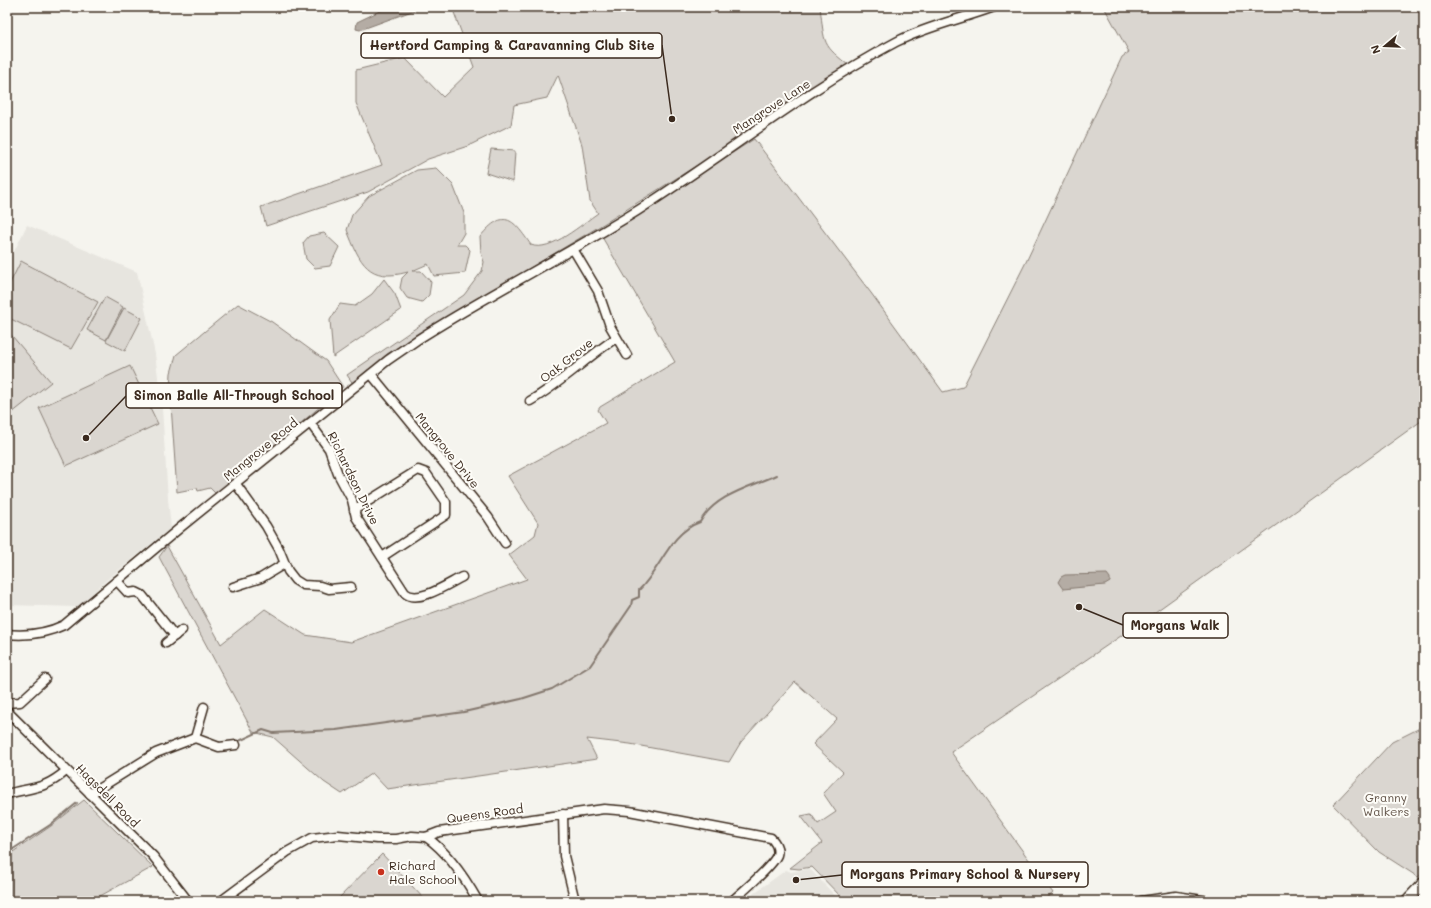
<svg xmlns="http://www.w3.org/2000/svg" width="1431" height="908" font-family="Mali,sans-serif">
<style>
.built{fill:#e7e5df}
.green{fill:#dad6d0;stroke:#8a8077}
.water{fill:#b4aca4;stroke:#84786e}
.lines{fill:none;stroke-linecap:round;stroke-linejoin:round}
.stream{stroke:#84786e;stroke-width:2}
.street-casing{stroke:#3b2a1e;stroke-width:11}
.secondary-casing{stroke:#3b2a1e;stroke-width:14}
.street{stroke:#fdfcf7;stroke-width:8}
.secondary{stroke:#fdfcf7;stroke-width:11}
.poi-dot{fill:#c8321e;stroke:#fdfcf7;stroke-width:1.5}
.labels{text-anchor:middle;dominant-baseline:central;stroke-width:4;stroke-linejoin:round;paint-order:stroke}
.street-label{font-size:12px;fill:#3b2a1e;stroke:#fdfcf7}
.park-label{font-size:12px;fill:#63554a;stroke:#fdfcf7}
.poi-label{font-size:12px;fill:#3b2a1e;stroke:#fdfcf7;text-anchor:start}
.leader{fill:none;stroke:#3b2a1e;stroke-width:1.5}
.callout-dot{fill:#3b2a1e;stroke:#fdfcf7;stroke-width:1.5}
.callout{fill:#fdfcf7;stroke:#3b2a1e;stroke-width:1.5}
.callout-label{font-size:13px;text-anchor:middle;font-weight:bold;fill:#3b2a1e}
</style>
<rect width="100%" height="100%" fill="#f5f4ee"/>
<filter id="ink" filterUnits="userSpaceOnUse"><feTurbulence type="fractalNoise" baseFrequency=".025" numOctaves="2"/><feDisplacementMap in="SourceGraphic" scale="8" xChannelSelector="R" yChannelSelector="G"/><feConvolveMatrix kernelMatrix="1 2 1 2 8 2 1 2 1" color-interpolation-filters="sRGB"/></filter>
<g filter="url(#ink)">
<g class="built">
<path d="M 27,225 L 137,272 L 155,354 L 162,408 L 168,499 L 171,528 L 109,578 L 77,607 L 7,605 L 7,266 Z"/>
<path d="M 810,869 L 840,901 L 743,901 L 786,870 L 791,872 Z"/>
</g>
<g class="green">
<path d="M 452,7 L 820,7 C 825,45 821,44 852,68 L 605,223 L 387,354 L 354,385 L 347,375 L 464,295 L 482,271 L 484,262 L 481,253 L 480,237 C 505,206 514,221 531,245 C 550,253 583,223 598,213 L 590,201 L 582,145 L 558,75 L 547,98 L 514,105 L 511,125 L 468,146 L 428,159 L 368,192 L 266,226 L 261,207 L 382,165 L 356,103 L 356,70 L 405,58 L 443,97 L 474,67 Z"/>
<path d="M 1104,7 L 1424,7 L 1424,419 L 1137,625 L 951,752 L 1053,893 L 1044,901 L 845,901 L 812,867 L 799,869 L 790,868 L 822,843 L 801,816 L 811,814 L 818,824 L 836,812 L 823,793 L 843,772 L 813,744 L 837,719 L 795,682 L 741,742 L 729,762 L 630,744 L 587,739 L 597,759 L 387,789 L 372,773 L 342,794 L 324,782 L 273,737 L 253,732 L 159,557 L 167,546 L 221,644 L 265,609 L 305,635 L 351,642 L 527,579 L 509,555 L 535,535 L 538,523 L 508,476 L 606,423 L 598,410 L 600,407 L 675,362 L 602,237 L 754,139 L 871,293 L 943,392 L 963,387 L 1026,262 L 1122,57 L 1129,52 Z"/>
<path d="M 491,149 L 515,151 L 513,182 L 486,173 Z"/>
<path d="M 436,168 L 453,185 L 464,213 L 464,233 L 457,245 L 465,245 L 470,250 L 465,273 L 434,276 L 428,264 L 412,271 L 421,271 L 431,282 L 429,295 L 422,302 L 407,298 L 400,288 L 402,278 L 408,272 C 368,283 360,263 347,230 L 352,215 L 369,196 L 417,170 Z"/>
<path d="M 324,233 L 339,247 L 330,266 L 315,268 L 306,259 L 303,243 L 309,236 Z"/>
<path d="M 21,261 L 98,302 L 71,349 L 7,317 L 7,289 Z"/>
<path d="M 384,279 L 395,294 L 401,310 L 333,357 L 330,320 L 340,304 L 355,306 L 372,294 Z"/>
<path d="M 105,297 L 123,307 L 106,340 L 87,330 Z"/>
<path d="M 238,304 L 272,322 L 326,361 L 343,387 L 217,495 L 210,488 L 198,491 L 197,488 L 177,492 L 170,390 L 171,373 L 176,355 Z"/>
<path d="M 124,308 L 142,318 L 125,351 L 106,341 Z"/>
<path d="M 7,330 L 51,382 L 7,417 Z"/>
<path d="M 130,366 L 158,424 L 66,466 L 39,408 Z"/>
<path d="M 1424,726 L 1424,872 L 1418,877 L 1379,852 L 1333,805 L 1392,742 Z"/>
<path d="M 84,800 L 153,867 L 91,901 L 7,901 L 7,856 L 51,826 Z"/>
<path d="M 382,854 L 426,901 L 336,901 Z"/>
</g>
<g class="water">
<path d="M 388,7 L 423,7 L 360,30 L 356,29 L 357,22 Z"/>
<path d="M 1107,574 L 1110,578 L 1110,582 L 1105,585 L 1063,589 L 1058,582 L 1061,577 L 1065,575 Z"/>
</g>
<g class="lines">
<g class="stream">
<path d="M 237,742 L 263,730 L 273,733 L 336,730 L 464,712 L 521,699 L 552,689 L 590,666 L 631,606 L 632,600 L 639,597 L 639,590 C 661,569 669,533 700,522 C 715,495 750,487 777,475"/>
<path d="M 7,853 L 50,825 L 77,803"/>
</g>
<g class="street-casing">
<g id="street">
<path d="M 573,249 L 598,291 L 610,326 L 627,355"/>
<path d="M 371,374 L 488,517 L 505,543"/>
<path d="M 530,401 C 561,383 586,358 616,338"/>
<path d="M 310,423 L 329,449 L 338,474 L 352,500 L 356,517 L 405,593 C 418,605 449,583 462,577"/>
<path d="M 236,484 L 266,526 L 279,549 L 288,571 L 295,580 L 303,585 L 320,586 L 329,589 L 351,587"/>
<path d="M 354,510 L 418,470 L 426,473 L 446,502 L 446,515 L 382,557"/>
<path d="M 117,581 L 128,593 L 136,592 L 142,595 L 175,636"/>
<path d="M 233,587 L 261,578 L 284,564"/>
<path d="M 7,634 C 27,636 45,634 64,625 L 181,527 L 388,360 L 417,340 C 489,294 565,256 637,211 C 724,156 805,90 896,42 C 927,26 962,19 994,7"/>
<path d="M 166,643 L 182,630"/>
<path d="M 7,703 L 20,702 L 45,679"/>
<path d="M 7,711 L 153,856 L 188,901"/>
<path d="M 195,738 L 204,707"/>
<path d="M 7,794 C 33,787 44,790 66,771"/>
<path d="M 90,794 L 156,753 L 195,738 L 219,747 L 236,745"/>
<path d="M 563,814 L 564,856 L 575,901"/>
<path d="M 426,837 C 448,852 465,878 478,901"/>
<path d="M 221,901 L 287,852 L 312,838 L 338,835 L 377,839 L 396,839 L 412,836 L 426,837 L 439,832 L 604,809 L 629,811 L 771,838 C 776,843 779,848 777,855 C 773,866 742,892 732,901"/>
<path d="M 1141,901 L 1176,896 L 1209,901"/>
</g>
</g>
<g class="secondary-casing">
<path id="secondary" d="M 1407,901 L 1424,883"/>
</g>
<use href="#street" class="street"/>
<use href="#secondary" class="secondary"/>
</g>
</g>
<circle class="poi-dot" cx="381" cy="872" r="4"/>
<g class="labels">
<g class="street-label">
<text transform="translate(771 106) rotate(-33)">Mangrove Lane</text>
<text transform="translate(566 360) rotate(-38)">Oak Grove</text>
<text transform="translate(260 449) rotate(-39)">Mangrove Road</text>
<text transform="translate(448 450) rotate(51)">Mangrove Drive</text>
<text transform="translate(354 478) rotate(64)">Richardson Drive</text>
<text transform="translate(108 795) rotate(45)">Hagsdell Road</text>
<text transform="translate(485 813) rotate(-8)">Queens Road</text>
</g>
<g class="park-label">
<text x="1386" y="797">Granny<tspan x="1386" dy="14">Walkers</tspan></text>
</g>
<g class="poi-label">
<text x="389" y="865">Richard<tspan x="389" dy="14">Hale School</tspan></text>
</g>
</g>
<path class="leader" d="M672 119L662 45M86 438L126 396M1079 607L1123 625M796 880L842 875"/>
<g class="callout-dot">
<circle cx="672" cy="119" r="4"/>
<circle cx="86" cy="438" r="4"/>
<circle cx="1079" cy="607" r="4"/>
<circle cx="796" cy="880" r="4"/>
</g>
<g class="callout">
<rect x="361" y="33" width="301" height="25" rx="4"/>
<rect x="126" y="383" width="216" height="25" rx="4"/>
<rect x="1123" y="613" width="105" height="25" rx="4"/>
<rect x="842" y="862" width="246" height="25" rx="4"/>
</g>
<g class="callout-label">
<text x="512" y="50">Hertford Camping &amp; Caravanning Club Site</text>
<text x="234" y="400">Simon Balle All-Through School</text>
<text x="1175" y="630">Morgans Walk</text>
<text x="965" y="879">Morgans Primary School &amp; Nursery</text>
</g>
<rect width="1431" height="908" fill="none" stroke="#fdfcf7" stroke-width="24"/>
<rect x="12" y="12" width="1407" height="884" fill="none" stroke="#3b2a1e" stroke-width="1.5" filter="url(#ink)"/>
<g transform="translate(1385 46) rotate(251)" stroke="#fdfcf7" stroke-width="3" paint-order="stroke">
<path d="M0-3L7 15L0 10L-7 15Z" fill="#3b2a1e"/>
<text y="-6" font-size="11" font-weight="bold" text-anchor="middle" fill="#3b2a1e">N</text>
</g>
</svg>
